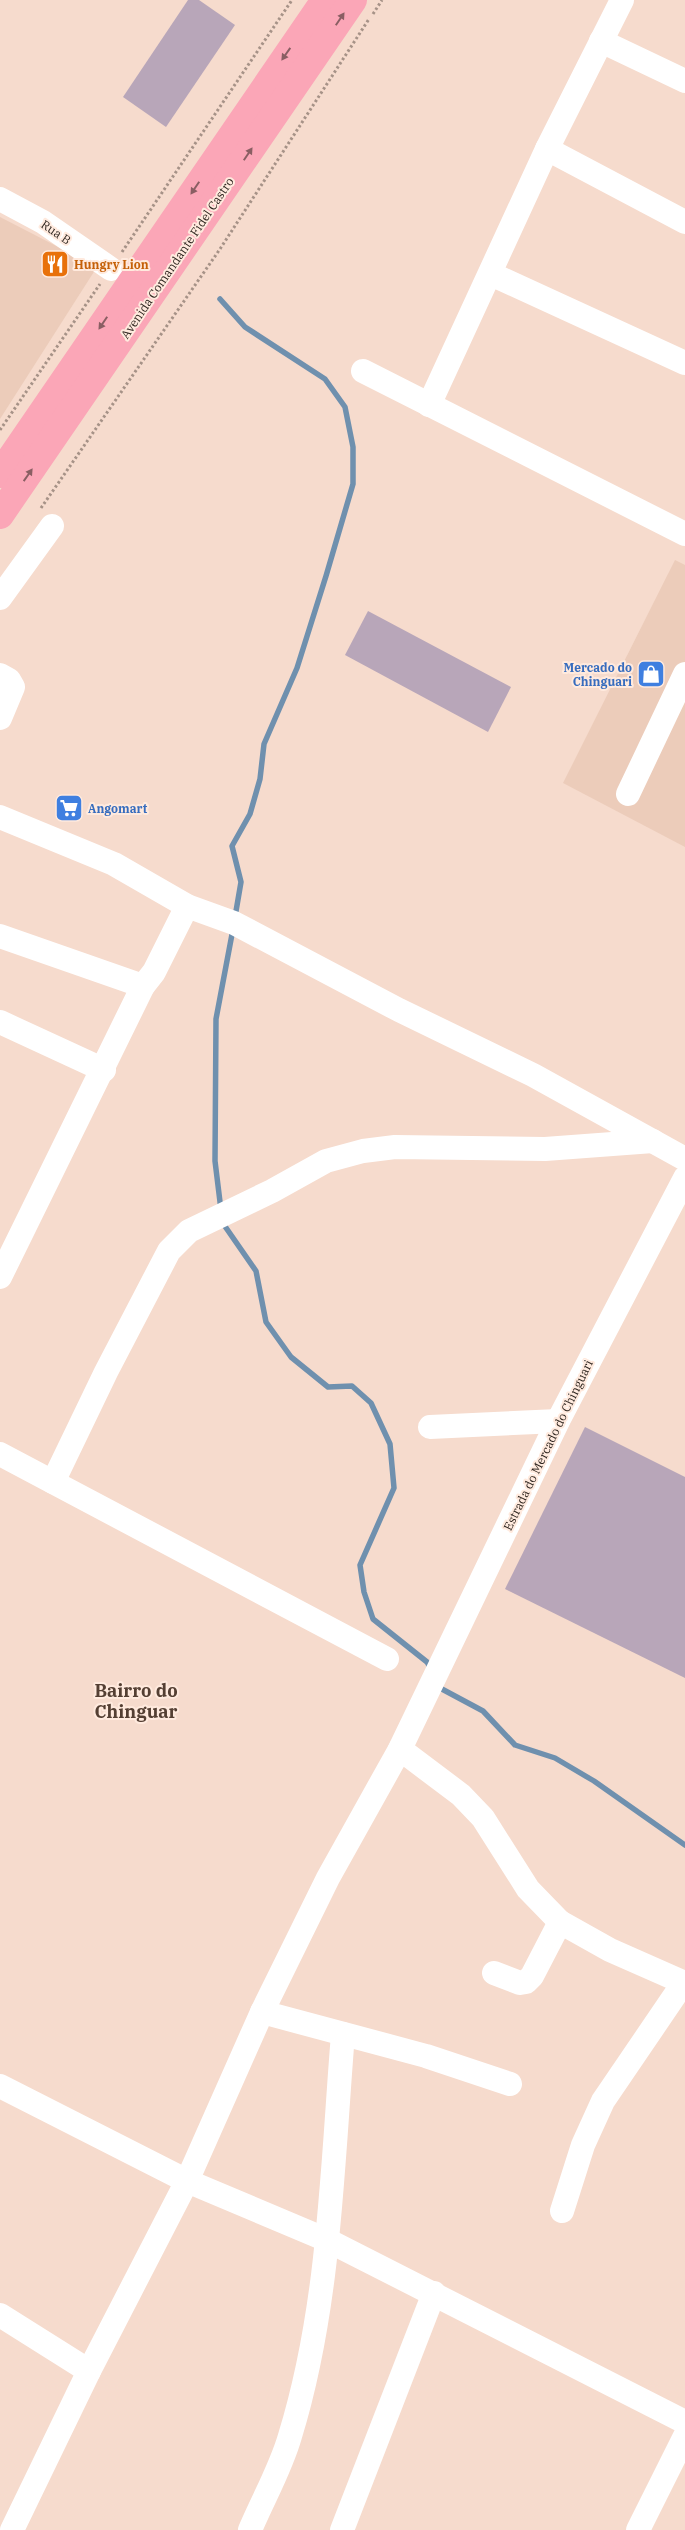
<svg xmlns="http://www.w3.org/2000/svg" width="685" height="2530" font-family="'IBM Plex Serif',serif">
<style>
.built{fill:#ecccba}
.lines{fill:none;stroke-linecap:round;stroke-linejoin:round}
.stream{stroke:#6f90ae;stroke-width:5.5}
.building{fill:#b8a6b9}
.path{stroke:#a69287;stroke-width:3;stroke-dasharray:2.5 2.5;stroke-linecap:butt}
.minor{stroke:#fff;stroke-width:24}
.highway{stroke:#fba6b7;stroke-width:28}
.oneway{fill:#8a5e63}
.labels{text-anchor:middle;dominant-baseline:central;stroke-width:4;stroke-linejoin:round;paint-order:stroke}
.street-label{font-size:12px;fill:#2d241e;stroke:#ffeade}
.food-label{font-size:12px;font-weight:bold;fill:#c56008;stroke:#ffeade;text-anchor:start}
.shop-label{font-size:12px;font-weight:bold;fill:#366cbe;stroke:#ffeade;text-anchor:end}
.district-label{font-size:18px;font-weight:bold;fill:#543f33;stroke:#ffeade}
</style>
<rect width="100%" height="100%" fill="#f6dbcd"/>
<g class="built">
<path d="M 0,217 L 97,267 L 0,419 Z"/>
<path d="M 675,560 L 685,565 L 685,847 L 563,783 Z"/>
</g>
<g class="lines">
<g class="stream">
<path d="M 220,299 L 245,327 L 325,379 L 345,407 L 353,447 L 353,484 L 326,576 L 297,668 L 264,744 L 260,779 L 250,814 L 232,846 L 241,882 L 235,917"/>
<path d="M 221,1210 L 215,1161 L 216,1019 L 233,929"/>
<path d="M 222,1222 L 256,1271 L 266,1322 L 291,1357 L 328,1387 L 352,1386 L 371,1403 L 390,1444 L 394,1488 L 360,1565 L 364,1592 L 373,1619 L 427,1662 L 431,1669"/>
<path d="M 439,1684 L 440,1688 L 483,1711 L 515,1745 L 555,1758 L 594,1781 L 685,1845"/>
</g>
</g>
<g class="building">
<path d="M 188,0 L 199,0 L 235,25 L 166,127 L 123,97 Z"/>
<path d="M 368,611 L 511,687 L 488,732 L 345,655 Z"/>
<path d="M 585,1427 L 685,1477 L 685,1678 L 505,1589 Z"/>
</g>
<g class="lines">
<g class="path">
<path d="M 373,14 L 382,0"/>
<path d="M 122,252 L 292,0"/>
<path d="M 0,430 L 100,284"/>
<path d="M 41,508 L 220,249 L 369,19"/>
</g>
<g class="minor">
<path d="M 601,41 L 685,81"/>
<path d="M 547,149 L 685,222"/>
<path d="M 0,199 L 43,222 L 111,269"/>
<path d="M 491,274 L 685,363"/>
<path d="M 363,371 L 685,534"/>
<path d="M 429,405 L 547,149 L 622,0"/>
<path d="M 0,598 L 52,526"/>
<path d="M 0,675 L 9,680 L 13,687 L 0,718"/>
<path d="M 628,794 L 685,674"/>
<path d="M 0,817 L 114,864 L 187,906 L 234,923 L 399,1010 L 533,1075 L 685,1159"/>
<path d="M 0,936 L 143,986"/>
<path d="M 0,1022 L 104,1070"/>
<path d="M 0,1277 L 143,986 L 154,972 L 187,906"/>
<path d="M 430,1427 L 558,1421"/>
<path d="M 0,1454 L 387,1659"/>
<path d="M 53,1482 L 106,1372 L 169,1251 L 189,1231 L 272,1191 L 326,1161 L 363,1151 L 395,1147 L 545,1149 L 653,1141"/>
<path d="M 400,1749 L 461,1795 L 483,1818 L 528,1889 L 560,1922 L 610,1950 L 685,1983"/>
<path d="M 494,1973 L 520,1983 L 526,1982 L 532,1976 L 560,1922"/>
<path d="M 262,2012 L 426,2056 L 510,2084"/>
<path d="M 0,2086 L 187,2181 L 327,2240 L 685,2422"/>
<path d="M 562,2211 L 583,2145 L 603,2101 L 684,1982"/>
<path d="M 0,2315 L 89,2371"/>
<path d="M 12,2530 L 89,2371 L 187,2181 L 262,2012 L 328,1878 L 400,1749 L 558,1421 L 685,1178"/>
<path d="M 250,2530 C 263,2499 281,2468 290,2436 C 330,2306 332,2168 343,2034"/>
<path d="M 342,2530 L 434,2293"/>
<path d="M 638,2530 L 685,2436"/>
</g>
<g class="highway">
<path d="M 0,474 L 325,0"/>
<path d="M 0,515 L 353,0"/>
</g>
</g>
<defs><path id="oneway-solid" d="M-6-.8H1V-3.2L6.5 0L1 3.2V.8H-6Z" transform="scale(1.25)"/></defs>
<g class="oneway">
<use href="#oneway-solid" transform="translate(340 19) rotate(-56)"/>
<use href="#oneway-solid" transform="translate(286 54) rotate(125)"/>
<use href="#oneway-solid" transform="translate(248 154) rotate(-56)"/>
<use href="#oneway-solid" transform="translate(195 188) rotate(124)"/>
<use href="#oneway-solid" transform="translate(103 323) rotate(124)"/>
<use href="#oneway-solid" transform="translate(28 475) rotate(-55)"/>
</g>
<defs>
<g id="restaurant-square" transform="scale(1.4375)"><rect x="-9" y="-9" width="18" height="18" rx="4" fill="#e8710a" stroke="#ffeade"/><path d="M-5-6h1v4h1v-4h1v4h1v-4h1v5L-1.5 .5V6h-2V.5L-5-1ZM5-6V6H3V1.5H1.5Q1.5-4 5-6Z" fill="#fff"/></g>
<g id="shop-square" transform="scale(1.4375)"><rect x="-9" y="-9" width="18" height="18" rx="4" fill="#3f7fe0" stroke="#ffeade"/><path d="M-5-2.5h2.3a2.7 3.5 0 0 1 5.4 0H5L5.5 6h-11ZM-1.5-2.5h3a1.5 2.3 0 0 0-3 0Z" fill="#fff"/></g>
<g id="supermarket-square" transform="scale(1.4375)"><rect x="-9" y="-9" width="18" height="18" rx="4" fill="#3f7fe0" stroke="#ffeade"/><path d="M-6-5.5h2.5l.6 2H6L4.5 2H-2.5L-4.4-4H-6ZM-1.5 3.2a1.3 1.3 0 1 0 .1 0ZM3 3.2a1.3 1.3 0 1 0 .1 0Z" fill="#fff"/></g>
</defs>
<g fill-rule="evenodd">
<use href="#restaurant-square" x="55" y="264"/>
<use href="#shop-square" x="651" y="674"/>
<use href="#supermarket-square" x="69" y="808"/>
</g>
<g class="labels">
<g class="street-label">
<text transform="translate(56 232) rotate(34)">Rua B</text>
<text transform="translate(177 258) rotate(-56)">Avenida Comandante Fidel Castro</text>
<text transform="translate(548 1445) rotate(-64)">Estrada do Mercado do Chinguari</text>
</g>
<g class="food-label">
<text x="74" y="264">Hungry Lion</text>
</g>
<g class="shop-label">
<text x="632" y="667">Mercado do<tspan x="632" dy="14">Chinguari</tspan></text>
<text x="88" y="808" text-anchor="start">Angomart</text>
</g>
<g class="district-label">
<text x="136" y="1690">Bairro do<tspan x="136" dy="21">Chinguar</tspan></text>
</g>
</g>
</svg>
